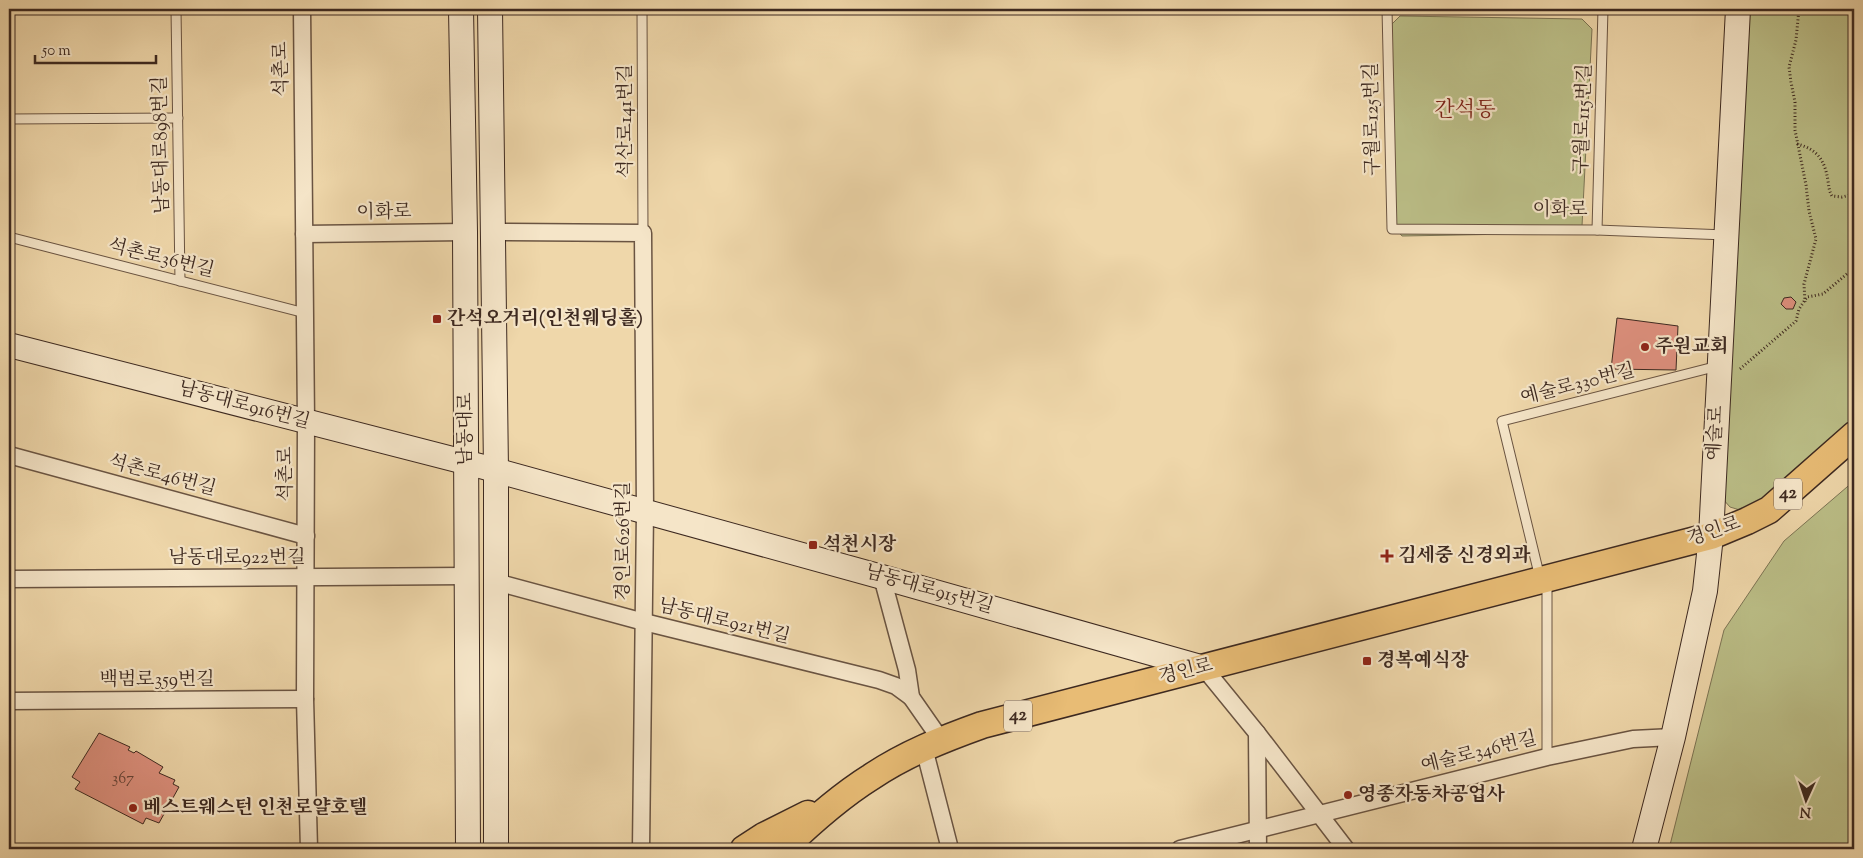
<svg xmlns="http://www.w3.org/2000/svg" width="1863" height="858" font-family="'Sorts Mill Goudy','Noto Serif KR',serif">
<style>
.green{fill:#bbbe87;stroke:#7c7454}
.building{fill:#de907e;stroke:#3d2920}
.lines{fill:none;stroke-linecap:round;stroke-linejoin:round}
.lane-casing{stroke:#6a5442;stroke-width:11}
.street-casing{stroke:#6a5442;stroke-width:19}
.secondary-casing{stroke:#3d2920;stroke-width:26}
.primary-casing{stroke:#3d2920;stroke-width:29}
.path{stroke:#3d2920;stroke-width:3;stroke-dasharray:1 2.5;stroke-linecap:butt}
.lane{stroke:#f5e5c8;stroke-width:9}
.street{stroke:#f5e5c8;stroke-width:16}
.secondary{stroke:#f5e5c8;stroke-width:24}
.primary{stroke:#e8bc75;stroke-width:26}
.poi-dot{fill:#8f2418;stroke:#f5e5c8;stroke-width:2}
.labels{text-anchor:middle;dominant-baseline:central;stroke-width:4.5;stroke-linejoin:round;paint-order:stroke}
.number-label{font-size:16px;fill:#654338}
.shield{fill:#f5e5c8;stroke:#746152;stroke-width:1}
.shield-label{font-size:18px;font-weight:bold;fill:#3d2920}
.street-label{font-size:19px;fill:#3d2920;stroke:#f5e5c8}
.poi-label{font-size:19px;font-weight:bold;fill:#3d2920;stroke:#f5e5c8;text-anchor:start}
.quarter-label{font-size:21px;fill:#7a1f14;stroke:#f5e5c8}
</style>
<rect width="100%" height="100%" fill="#efd7aa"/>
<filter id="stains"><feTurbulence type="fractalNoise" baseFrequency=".004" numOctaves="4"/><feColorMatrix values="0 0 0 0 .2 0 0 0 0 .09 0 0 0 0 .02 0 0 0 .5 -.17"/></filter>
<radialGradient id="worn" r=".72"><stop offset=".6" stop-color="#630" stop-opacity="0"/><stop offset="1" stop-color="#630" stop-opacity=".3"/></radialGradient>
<g class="green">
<path d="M 1738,9 L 1854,9 L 1854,431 L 1769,510 L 1743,511 L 1730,507 L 1722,498 Z"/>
<path d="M 1400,16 L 1582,19 L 1592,29 L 1582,226 L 1573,233 L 1402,236 L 1393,226 L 1390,26 Z"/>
<path d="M 1854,481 L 1854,849 L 1669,849 L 1724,630 L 1784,541 Z"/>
</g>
<g class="building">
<path d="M 1791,297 L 1796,302 L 1793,309 L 1786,309 L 1781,304 L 1784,298 Z"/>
<path d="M 1617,318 L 1678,326 L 1676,370 L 1611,369 Z"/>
<path d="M 9,596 L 11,596 L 10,643 L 9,643 Z"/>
<path d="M 99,733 L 130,747 L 128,750 L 134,753 L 136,751 L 163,767 L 159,773 L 175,780 L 173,784 L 179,787 L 159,823 L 146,818 L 143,824 L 75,789 L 80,782 L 72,777 Z"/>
</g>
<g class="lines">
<g class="lane-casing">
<g id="lane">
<path d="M 176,9 L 180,281"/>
<path d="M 642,9 L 643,233"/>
<path d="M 1387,9 L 1392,229 L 1597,230 L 1726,235"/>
<path d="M 1693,9 L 1738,9"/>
<path d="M 9,119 L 178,118"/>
<path d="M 1597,230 L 1603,9"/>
<path d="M 9,237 L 305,313"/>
<path d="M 1540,578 L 1502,421 L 1718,366"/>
<path d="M 1547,757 L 1547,580"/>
</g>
</g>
<g class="street-casing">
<g id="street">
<path d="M 302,9 L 306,422 L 305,699 L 309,849"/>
<path d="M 493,232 L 643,233 L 645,511 L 641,849"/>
<path d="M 304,234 L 465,232"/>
<path d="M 9,455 L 306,536"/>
<path d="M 882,577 L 907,670 L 911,697 L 941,740"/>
<path d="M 9,579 L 466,576"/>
<path d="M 496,582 L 644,622 L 879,680 L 896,686 L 911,697"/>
<path d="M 1204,668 L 1257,733 L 1258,849"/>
<path d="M 9,701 L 305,699"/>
<path d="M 1257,733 L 1346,849"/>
<path d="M 924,748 L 950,849"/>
<path d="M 1180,849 L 1547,757 L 1633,739 L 1673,737"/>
</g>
</g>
<g class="secondary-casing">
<g id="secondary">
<path d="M 461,9 L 465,232 L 468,849"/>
<path d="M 490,9 L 496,470 L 496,849"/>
<path d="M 9,345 L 480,466 L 882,577 L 1204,668"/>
<path d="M 1644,849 L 1673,737 L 1705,591 L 1711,536 L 1738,9"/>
</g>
</g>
<g class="primary-casing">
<g id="primary">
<path d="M 744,849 L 764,836 L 808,814"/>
<path d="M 783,849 C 810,823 839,797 871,777 C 905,754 943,739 982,725 L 1711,536 L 1747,521 L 1769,510 L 1854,435"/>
</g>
</g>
<g class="path">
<path d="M 1799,9 L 1796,40 L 1789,67 L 1791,82 L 1795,102 L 1795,130 L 1806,185 L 1809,211 L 1816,239 L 1804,284 L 1805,302"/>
<path d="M 1797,144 C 1817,149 1825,160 1828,181 C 1829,187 1829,191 1832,196 L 1842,197 L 1854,194"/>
<path d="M 1740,369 L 1796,321 L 1799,309 L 1807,297 L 1823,294 L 1854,268"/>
</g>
<use href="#lane" class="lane"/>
<use href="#street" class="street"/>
<use href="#secondary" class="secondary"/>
<use href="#primary" class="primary"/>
</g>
<g class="poi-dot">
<rect x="432" y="314" width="10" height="10" rx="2.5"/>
<circle cx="1645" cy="347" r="5"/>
<rect x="808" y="540" width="10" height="10" rx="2.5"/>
<path d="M1384.5 548.5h5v5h5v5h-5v5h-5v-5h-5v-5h5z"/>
<rect x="1362" y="656" width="10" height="10" rx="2.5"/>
<circle cx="1348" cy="795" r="5"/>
<circle cx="133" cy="808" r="5"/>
</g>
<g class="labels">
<g class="number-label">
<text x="123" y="779">367</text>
</g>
<g class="shield">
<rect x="1774" y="478.5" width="28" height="31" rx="4"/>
<rect x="1004" y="700.5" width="28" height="31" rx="4"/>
</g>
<g class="shield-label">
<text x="1788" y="494">42</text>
<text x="1018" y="716">42</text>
</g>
<g class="street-label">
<text transform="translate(282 69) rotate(-91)">석촌로</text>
<text transform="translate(1373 119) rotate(-91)">구월로125번길</text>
<text transform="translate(1584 119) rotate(-88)">구월로115번길</text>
<text transform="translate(626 121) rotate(-90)">석산로141번길</text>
<text transform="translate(162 145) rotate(-91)">남동대로898번길</text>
<text x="1560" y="210">이화로</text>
<text transform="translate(384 213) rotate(-1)">이화로</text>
<text transform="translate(161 259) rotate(14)">석촌로36번길</text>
<text transform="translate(1578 385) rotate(-14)">예술로330번길</text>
<text transform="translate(244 406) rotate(15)">남동대로916번길</text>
<text transform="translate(466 429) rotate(-90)">남동대로</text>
<text transform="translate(1716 433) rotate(-87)">예술로</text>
<text transform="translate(286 474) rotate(-90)">석촌로</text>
<text transform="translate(162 476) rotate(15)">석촌로46번길</text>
<text transform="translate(1714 532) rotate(-19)">경인로</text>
<text transform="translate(624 541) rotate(-90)">경인로626번길</text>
<text x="237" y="558">남동대로922번길</text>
<text transform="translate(929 590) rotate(16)">남동대로915번길</text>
<text transform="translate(724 622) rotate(14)">남동대로921번길</text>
<text transform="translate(1186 672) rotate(-14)">경인로</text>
<text x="157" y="680">백범로359번길</text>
<text transform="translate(1479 753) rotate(-14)">예술로346번길</text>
</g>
<g class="poi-label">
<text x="447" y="319">간석오거리(인천웨딩홀)</text>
<text x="1655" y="347">주원교회</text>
<text x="823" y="545">석천시장</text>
<text x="1398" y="556">김세중 신경외과</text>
<text x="1377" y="661">경복예식장</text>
<text x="1358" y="795">영종자동차공업사</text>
<text x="143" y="808">베스트웨스턴 인천로얄호텔</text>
</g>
<g class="quarter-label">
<text x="1465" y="111">간석동</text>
</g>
</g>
<rect width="1863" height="858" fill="none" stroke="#efd7aa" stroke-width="30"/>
<rect x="10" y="10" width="1843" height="838" fill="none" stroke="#3d2920" stroke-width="2.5"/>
<rect x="15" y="15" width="1833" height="828" fill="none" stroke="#3d2920"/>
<g transform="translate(1806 800) rotate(183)" stroke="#f5e5c8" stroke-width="4" paint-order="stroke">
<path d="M0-4L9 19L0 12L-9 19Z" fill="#3d2920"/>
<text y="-8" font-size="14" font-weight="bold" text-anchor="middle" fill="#3d2920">N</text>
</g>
<path d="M35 55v8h121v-8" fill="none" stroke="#3d2920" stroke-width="2.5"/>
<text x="42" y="55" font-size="15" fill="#3d2920" stroke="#f5e5c8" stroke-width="4" paint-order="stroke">50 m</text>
<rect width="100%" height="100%" filter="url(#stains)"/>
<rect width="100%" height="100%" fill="url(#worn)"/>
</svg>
